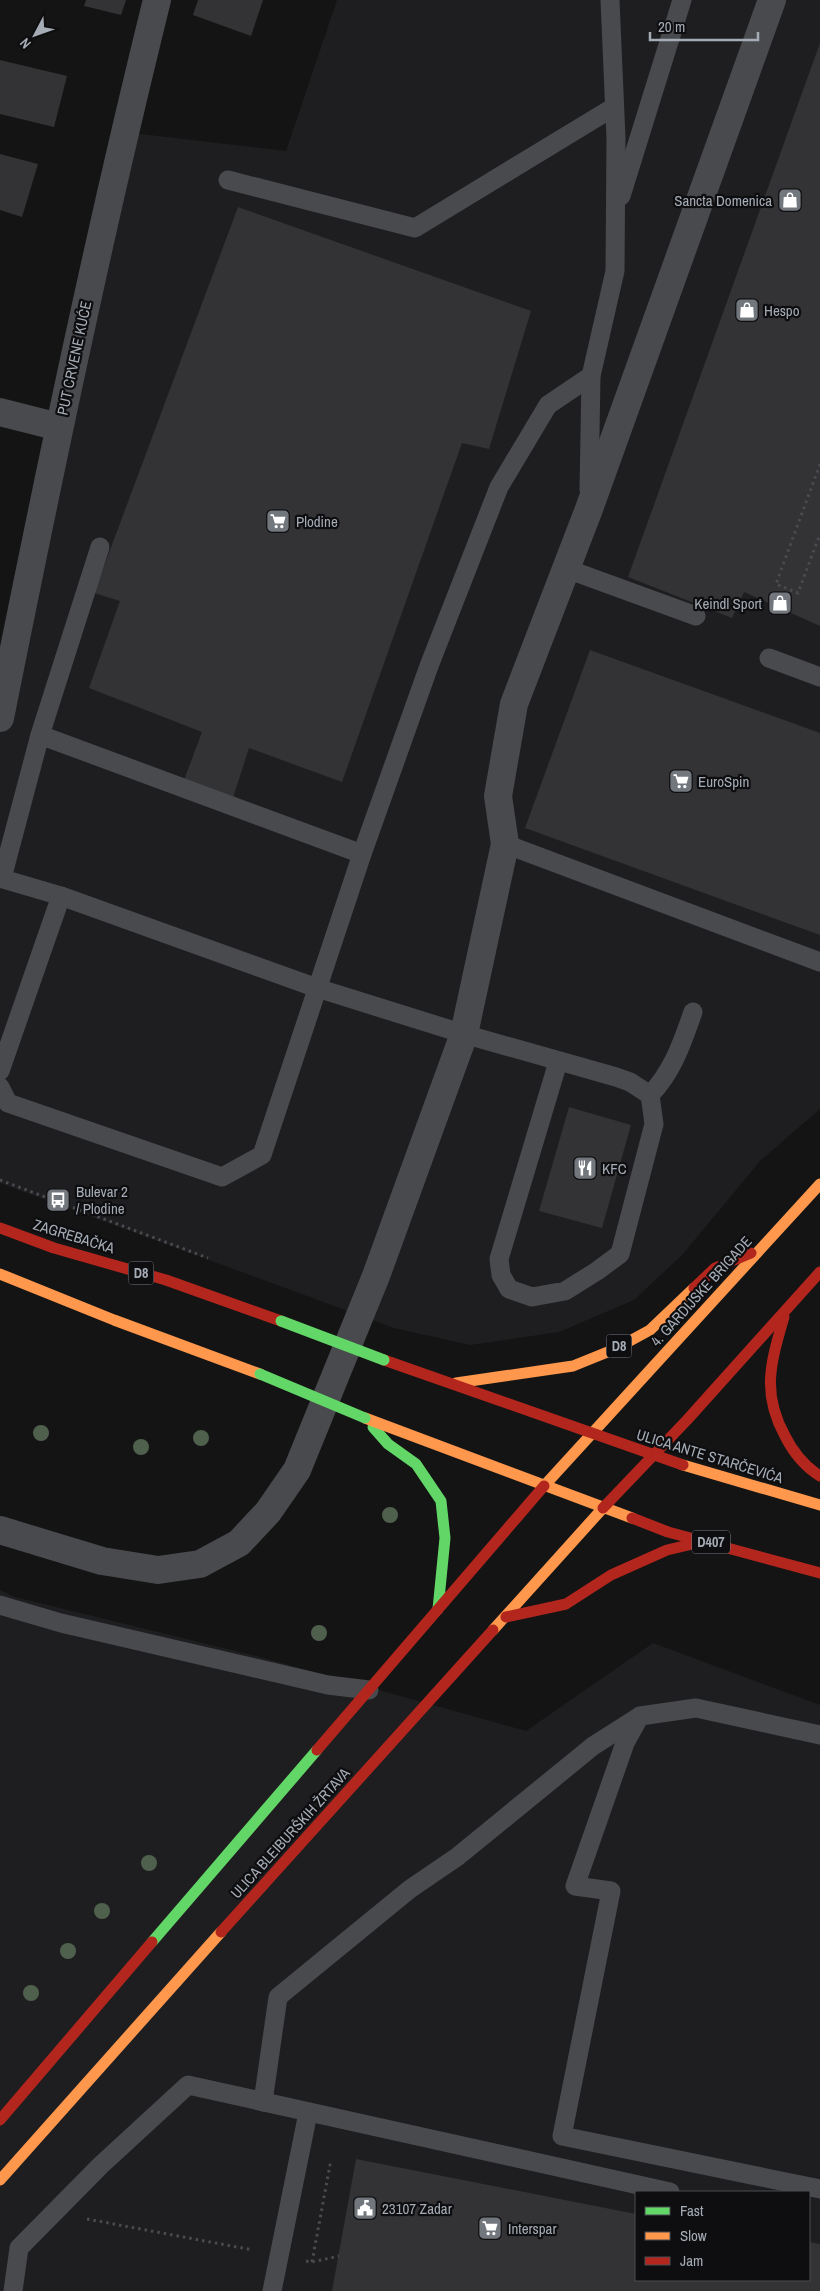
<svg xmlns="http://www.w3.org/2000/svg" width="820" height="2291" font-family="'Archivo Narrow',sans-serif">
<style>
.built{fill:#1e1e20;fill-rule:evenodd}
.building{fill:#333335}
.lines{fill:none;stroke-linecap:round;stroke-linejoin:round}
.path{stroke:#4a4b4f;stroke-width:3;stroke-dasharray:2.5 4;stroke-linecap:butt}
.lane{stroke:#484a4d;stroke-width:19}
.street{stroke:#484a4d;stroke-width:28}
.fast{stroke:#63d668;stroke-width:11}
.slow{stroke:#ff974d;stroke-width:11}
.jam{stroke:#b3261e;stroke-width:11}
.fast-bridge{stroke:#63d668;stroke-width:11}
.tree{fill:#4f614d}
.labels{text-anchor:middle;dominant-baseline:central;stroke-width:4.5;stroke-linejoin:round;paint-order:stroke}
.shield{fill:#0e0e10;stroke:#787d84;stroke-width:1}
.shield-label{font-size:14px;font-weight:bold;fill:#a5acb5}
.poi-label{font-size:15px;fill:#a5acb5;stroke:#0e0e10;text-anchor:start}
.street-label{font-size:15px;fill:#a5acb5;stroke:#0e0e10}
</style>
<rect width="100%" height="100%" fill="#141414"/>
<g class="built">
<path d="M 337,0 L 820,0 L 820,1109 L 761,1160 L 683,1254 L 634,1300 L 559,1332 L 470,1345 L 394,1328 L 0,1183 L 0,686 L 124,132 L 286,151 Z"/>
<path d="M 0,1590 L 15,1597 L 264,1658 L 526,1731 L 653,1643 L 820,1705 L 820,2291 L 0,2291 ZM 636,2192 L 809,2192 L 809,2280 L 636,2280 Z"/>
</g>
<g class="building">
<path d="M 86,0 L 126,0 L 121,15 L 84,6 Z"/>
<path d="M 198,0 L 263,0 L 251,36 L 193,15 Z"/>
<path d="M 820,43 L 820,626 L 744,592 L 732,618 L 628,577 Z"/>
<path d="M 0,60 L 67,76 L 54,127 L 0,114 Z"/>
<path d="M 0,154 L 38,164 L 22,217 L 0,210 Z"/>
<path d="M 238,207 L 531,311 L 489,449 L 462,443 L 342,782 L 249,748 L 230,807 L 180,791 L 202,732 L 89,688 L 120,601 L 94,593 Z"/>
<path d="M 590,650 L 820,733 L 820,935 L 525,828 Z"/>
<path d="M 569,1107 L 631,1125 L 602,1228 L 539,1211 Z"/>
<path d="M 356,2159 L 636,2214 L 636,2280 L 809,2280 L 809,2242 L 820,2244 L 820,2291 L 332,2291 Z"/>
</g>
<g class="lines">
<g class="path">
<path d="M 820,464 L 776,584 L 798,593 L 820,534"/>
<path d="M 0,1180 L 208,1258"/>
<path d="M 87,2219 L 253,2250"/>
<path d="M 306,2261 L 312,2262 L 339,2256"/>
<path d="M 312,2262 L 330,2165 L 327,2164"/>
</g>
<g class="lane">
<path d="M 228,180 L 415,228 L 614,107"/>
<path d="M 621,196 L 682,0"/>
<path d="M 589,490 L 591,376"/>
<path d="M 567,569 L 696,616"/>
<path d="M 769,658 L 820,677"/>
<path d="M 40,735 L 100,547"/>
<path d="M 505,844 L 820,962"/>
<path d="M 0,878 L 61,896 L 317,988 L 464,1034 L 616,1077 L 630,1082 L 650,1095 L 654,1124 L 620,1254 L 597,1271 L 565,1291 L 532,1297 L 509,1289 L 501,1275 L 499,1259 L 558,1062"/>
<path d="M 2,878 L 40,735 L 362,854"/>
<path d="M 0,1071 L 61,896"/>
<path d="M 0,1087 L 8,1103 L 222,1177 L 262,1155 L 362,854 L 429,666 L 499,487 L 548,405 L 591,376 L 615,271 L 616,138 L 610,0"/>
<path d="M 650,1095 C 673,1071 682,1043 693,1012"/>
<path d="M 0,1605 L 61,1623 L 328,1685 L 369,1690"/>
<path d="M 820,1735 L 696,1708 L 640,1716 L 625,1743 L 575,1886 L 611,1891 L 562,2136 L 820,2189"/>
<path d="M 263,2102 L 278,1997 L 410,1889 L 457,1857 L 593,1746 L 637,1718"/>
<path d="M 13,2291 L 19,2248 L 101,2165 L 188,2085 L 670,2192"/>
<path d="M 272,2291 L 308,2113"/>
</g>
<g class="street">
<path d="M 0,412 L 59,427"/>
<path d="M 0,718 C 48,478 98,238 157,0"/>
<path d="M 0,1530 L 102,1561 L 158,1570 L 200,1564 L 239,1543 L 268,1512 L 297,1470 L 376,1276 L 464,1034 L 505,844 L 498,796 L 514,704 L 589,509 L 772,0"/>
</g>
<g class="fast">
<path d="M 373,1427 L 388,1444 L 416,1464 L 441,1501 L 445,1538 L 438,1609"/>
<path d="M 152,1942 L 317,1750"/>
</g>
<g class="slow">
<path d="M 0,1274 L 114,1320 L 260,1374"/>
<path d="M 456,1383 L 573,1366 L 615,1349 L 650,1330 L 694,1288"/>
<path d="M 365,1418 L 632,1518"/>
<path d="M 683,1465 L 820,1505"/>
<path d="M 544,1486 L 820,1184"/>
<path d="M 493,1630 L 603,1508"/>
<path d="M 0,2180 L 221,1932"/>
</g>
<g class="jam">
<path d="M 0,1228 L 54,1248 L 166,1280 L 281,1321"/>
<path d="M 694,1288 L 715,1268 L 751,1253"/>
<path d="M 784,1317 C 771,1362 761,1392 785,1436 C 793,1452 804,1466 820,1476"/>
<path d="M 384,1360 L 683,1465"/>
<path d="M 603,1508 L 687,1420 L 820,1272"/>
<path d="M 632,1518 L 668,1532 L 820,1573"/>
<path d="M 506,1617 L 566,1604 L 611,1575 L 667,1550 L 701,1542"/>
<path d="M 317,1750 L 544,1486"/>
<path d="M 221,1932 L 493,1630"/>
<path d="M 0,2120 L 152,1942"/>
</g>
<g class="fast-bridge">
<path d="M 281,1321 L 384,1360"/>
<path d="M 260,1374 L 365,1418"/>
</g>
</g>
<g class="tree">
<circle cx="41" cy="1433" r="8"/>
<circle cx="201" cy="1438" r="8"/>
<circle cx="141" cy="1447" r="8"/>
<circle cx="390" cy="1515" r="8"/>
<circle cx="319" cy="1633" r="8"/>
<circle cx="149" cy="1863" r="8"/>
<circle cx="102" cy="1911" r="8"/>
<circle cx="68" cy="1951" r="8"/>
<circle cx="31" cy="1993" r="8"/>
</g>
<defs>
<g id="shop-square" transform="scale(1.25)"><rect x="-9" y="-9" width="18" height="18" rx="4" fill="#72777d" stroke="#0e0e10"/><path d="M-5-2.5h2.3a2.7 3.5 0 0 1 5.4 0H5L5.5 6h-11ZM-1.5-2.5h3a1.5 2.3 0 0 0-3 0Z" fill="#fff"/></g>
<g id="supermarket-square" transform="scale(1.25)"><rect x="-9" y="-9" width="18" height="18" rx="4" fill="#72777d" stroke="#0e0e10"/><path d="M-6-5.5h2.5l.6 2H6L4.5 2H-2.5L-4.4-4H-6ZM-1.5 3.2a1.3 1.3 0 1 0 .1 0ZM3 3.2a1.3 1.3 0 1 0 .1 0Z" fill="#fff"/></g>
<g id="restaurant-square" transform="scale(1.25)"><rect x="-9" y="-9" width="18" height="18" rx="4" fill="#72777d" stroke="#0e0e10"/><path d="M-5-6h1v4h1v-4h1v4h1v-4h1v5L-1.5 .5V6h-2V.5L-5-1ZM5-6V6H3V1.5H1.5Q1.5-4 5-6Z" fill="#fff"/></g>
<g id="bus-square" transform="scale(1.25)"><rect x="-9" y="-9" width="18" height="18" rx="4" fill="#72777d" stroke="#0e0e10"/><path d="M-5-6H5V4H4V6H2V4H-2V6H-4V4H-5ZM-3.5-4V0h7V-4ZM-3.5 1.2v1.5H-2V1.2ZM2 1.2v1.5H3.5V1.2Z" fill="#fff"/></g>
<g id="civic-square" transform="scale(1.25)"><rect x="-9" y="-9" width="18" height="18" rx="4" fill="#72777d" stroke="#0e0e10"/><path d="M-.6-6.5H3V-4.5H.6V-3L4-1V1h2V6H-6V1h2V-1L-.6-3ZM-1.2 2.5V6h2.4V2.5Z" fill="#fff"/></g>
</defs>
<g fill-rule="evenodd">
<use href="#shop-square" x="790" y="200"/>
<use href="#shop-square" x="747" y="310"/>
<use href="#supermarket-square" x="278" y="521"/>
<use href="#shop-square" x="780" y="603"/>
<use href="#supermarket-square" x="681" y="781"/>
<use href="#restaurant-square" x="585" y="1168"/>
<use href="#bus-square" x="58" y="1200"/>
<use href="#civic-square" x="365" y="2208"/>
<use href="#supermarket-square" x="490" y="2228"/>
</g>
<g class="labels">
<g class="shield">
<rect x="128.5" y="1261.5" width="25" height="23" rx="4"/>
<rect x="606.5" y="1334.5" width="25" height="23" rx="4"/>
<rect x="692" y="1530.5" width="38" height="23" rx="4"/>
</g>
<g class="shield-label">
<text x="141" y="1273">D8</text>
<text x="619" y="1346">D8</text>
<text x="711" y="1542">D407</text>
</g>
<g class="poi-label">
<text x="772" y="200" text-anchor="end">Sancta Domenica</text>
<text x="764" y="310">Hespo</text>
<text x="296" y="521">Plodine</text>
<text x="762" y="603" text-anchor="end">Keindl Sport</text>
<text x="698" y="781">EuroSpin</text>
<text x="602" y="1168">KFC</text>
<text x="76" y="1191">Bulevar 2<tspan x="76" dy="17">/ Plodine</tspan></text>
<text x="382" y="2208">23107 Zadar</text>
<text x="508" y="2228">Interspar</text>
</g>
<g class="street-label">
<text transform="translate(74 358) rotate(-78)">PUT CRVENE KUĆE</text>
<text transform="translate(74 1236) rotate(17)">ZAGREBAČKA</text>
<text transform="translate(701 1291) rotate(-48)">4. GARDIJSKE BRIGADE</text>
<text transform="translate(710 1456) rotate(17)">ULICA ANTE STARČEVIĆA</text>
<text transform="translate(290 1833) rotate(-48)">ULICA BLEIBURŠKIH ŽRTAVA</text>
</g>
</g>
<rect x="635" y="2191" width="175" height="90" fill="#0e0e10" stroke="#4a4d52"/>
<rect x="645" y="2207" width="25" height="8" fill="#63d668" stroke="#4a4d52"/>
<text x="680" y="2216" font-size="15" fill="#a5acb5">Fast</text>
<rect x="645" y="2232" width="25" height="8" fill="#ff974d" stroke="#4a4d52"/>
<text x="680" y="2241" font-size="15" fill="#a5acb5">Slow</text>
<rect x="645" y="2257" width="25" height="8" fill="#b3261e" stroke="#4a4d52"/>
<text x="680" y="2266" font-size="15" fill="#a5acb5">Jam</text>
<g transform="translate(35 35) rotate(229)" stroke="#0e0e10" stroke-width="4" paint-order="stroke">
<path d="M0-4L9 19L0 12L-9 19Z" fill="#a5acb5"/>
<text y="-8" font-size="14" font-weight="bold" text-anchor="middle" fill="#a5acb5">N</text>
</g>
<path d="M650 32v8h108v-8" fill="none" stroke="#a5acb5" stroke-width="2.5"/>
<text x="658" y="32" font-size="15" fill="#a5acb5" stroke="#0e0e10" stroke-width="4" paint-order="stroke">20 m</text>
</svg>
